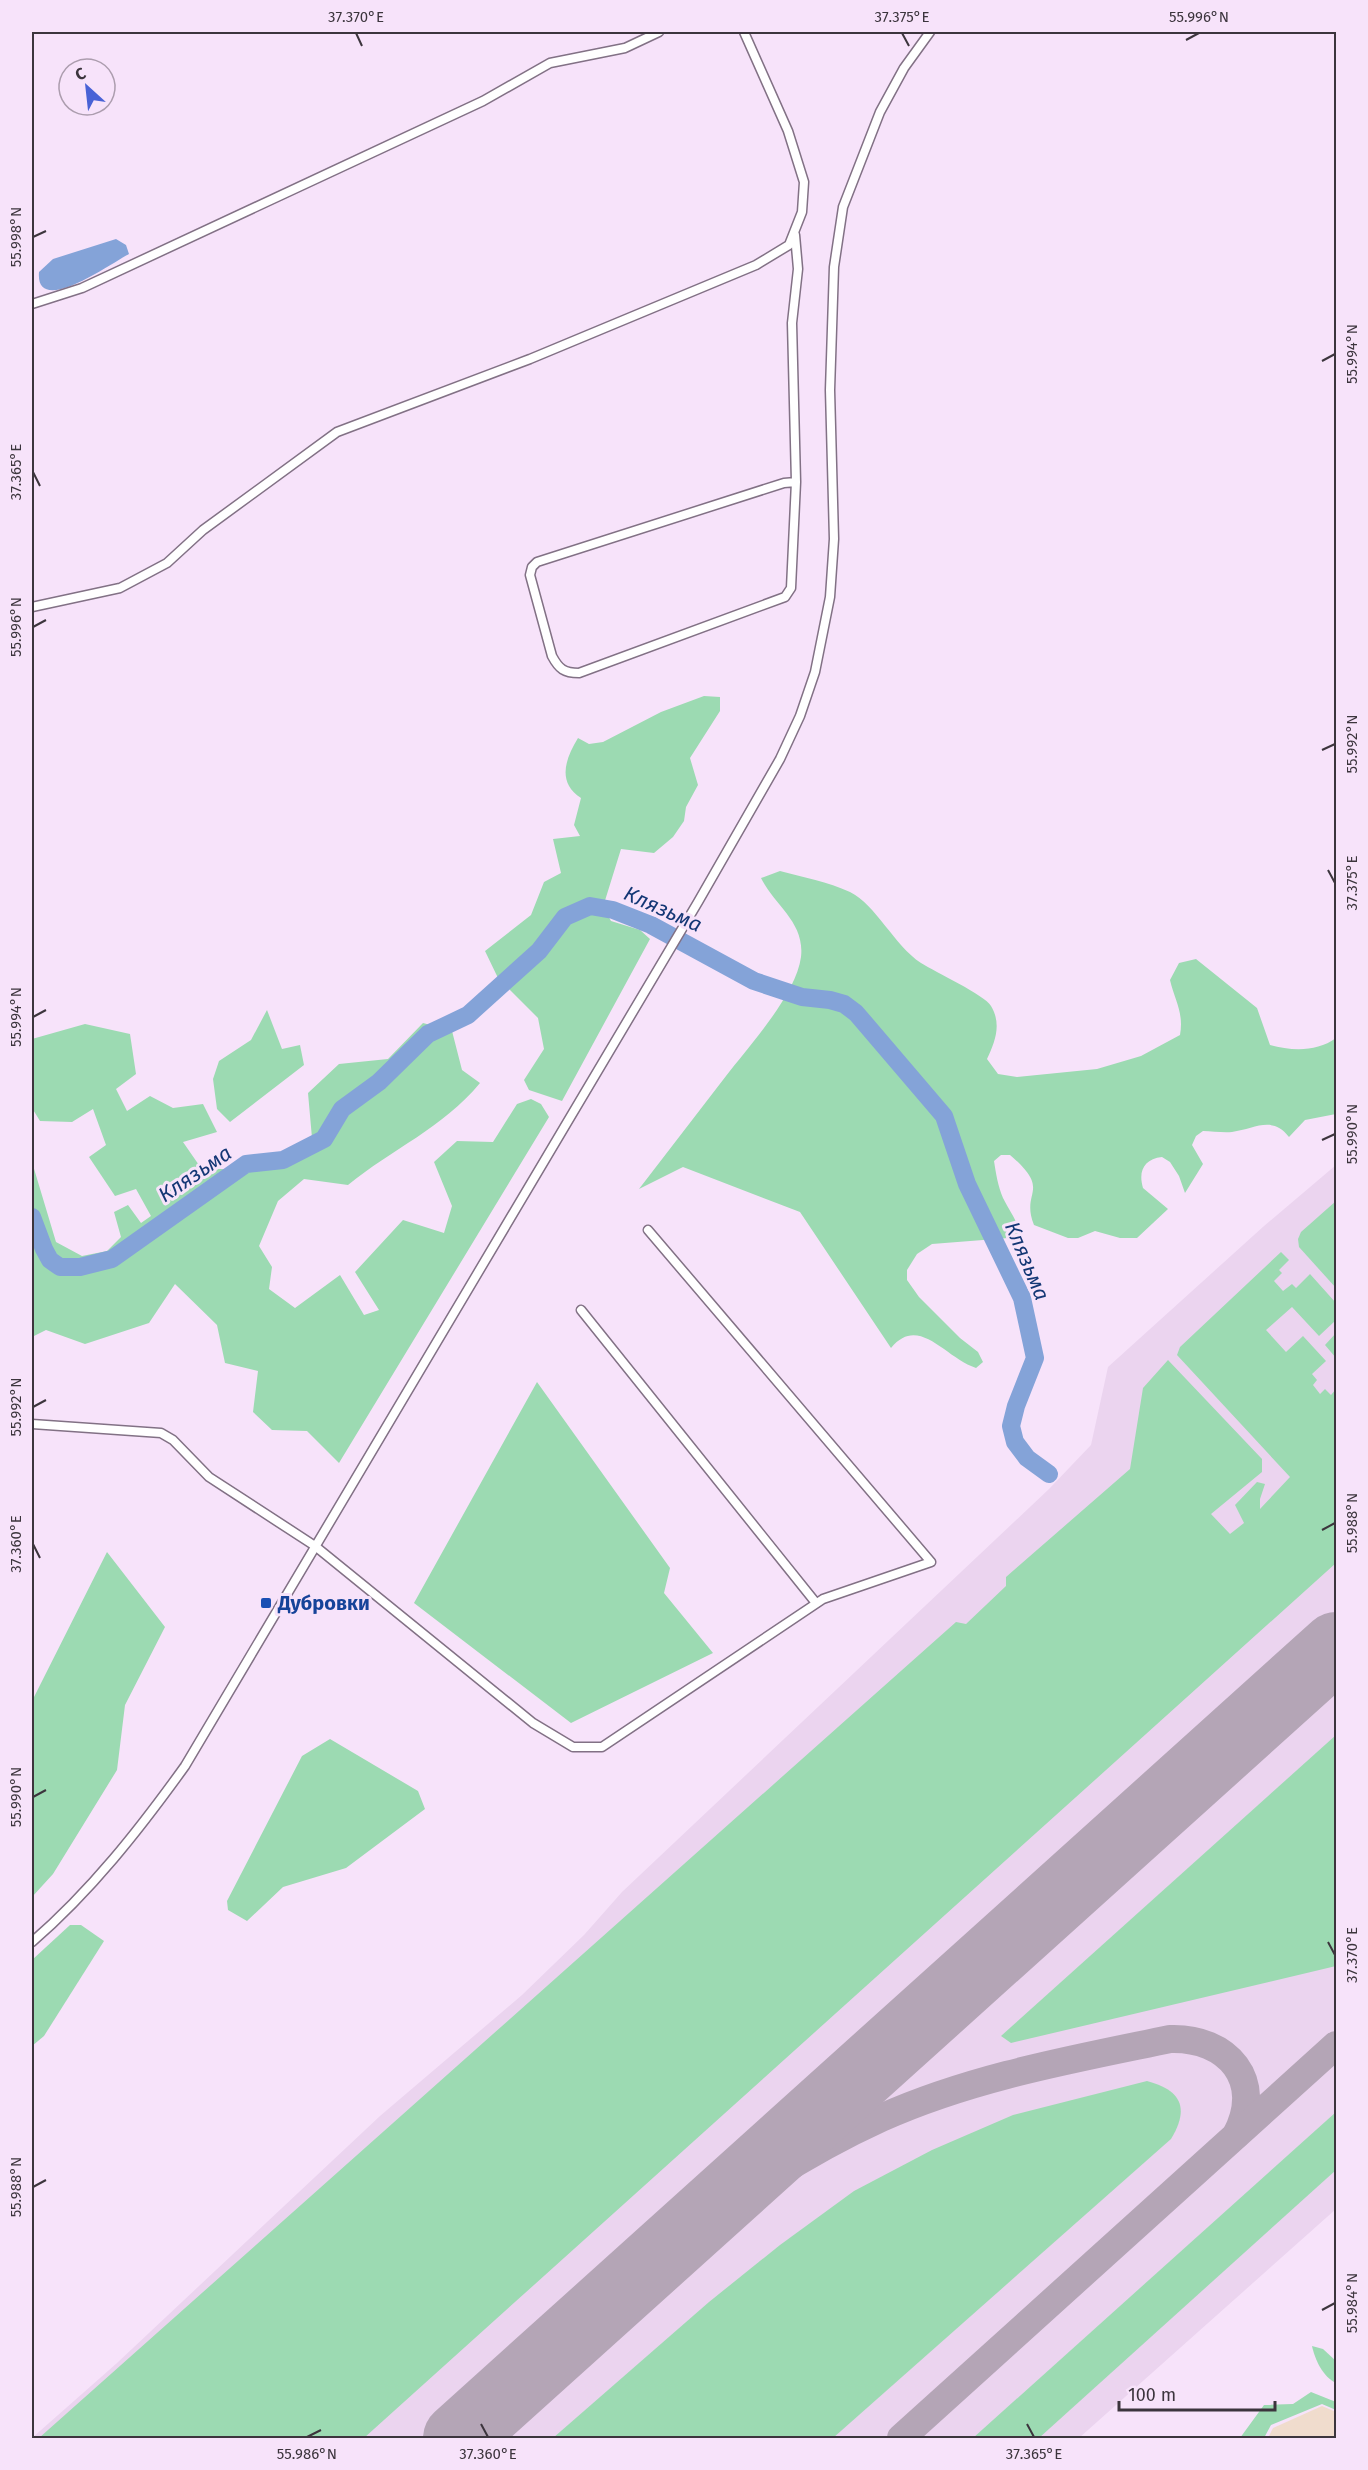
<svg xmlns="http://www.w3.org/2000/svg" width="1368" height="2470" font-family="'Fira Sans',sans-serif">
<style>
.industrial{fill:#f0dccd}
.built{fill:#ebd4ef}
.green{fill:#9cdab2}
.water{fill:#84a3d8}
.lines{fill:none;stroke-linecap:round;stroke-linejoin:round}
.river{stroke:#84a3d8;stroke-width:18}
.taxiway{stroke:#b4a5b6;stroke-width:28}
.runway{stroke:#b4a5b6;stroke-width:70}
.street-casing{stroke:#827185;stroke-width:11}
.street{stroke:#fff;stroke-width:8}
.ticks{fill:none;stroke:#3c353d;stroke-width:2}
.transit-dot{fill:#1a4fb4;stroke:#f7e3fa;stroke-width:2}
.labels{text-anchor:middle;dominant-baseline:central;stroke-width:6;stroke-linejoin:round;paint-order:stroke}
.transit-label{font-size:20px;font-weight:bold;fill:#164399;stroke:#f7e3fa;text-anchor:start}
.water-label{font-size:21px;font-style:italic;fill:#143775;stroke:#f7e3fa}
.neatline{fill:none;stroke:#3c353d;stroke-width:2}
.ticks-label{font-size:15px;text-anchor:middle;fill:#3c353d}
</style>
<rect width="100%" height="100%" fill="#f7e3fa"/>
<path class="industrial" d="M 1322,2406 L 1336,2412 L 1336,2438 L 1268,2438 L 1273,2428 Z"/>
<path class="built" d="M 1336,1165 L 1336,2209 L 1079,2438 L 32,2438 L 117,2363 L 380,2116 L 522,1995 L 584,1935 L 622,1892 L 1049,1489 L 1091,1445 L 1108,1367 L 1264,1226 Z"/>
<g class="green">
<path d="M 704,696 L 720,697 L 720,711 L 690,758 L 698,785 L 686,807 L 684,821 L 673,837 L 654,853 L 621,849 L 603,907 L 611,921 L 640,930 L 650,939 L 562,1101 L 529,1090 L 524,1080 L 544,1049 L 538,1018 L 498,978 L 485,951 L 531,915 L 544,882 L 561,873 L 553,839 L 580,836 L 574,825 L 581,798 C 557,783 565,759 578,738 L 589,744 L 603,742 L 661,712 Z"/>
<path d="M 780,871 C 803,877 828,882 850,892 C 876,905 894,945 921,963 C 935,972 985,995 991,1006 C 1002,1024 995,1042 987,1059 L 998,1074 L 1017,1077 L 1097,1069 L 1141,1056 L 1180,1035 C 1184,1013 1175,1001 1170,980 L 1179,963 L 1196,959 L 1257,1008 L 1270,1045 C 1292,1051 1317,1052 1336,1038 L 1336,1114 L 1305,1120 L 1289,1137 C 1272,1115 1255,1129 1232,1132 C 1223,1133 1212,1131 1203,1131 L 1196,1136 L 1192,1145 L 1203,1164 L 1185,1193 L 1179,1176 L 1170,1162 L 1162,1157 C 1144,1159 1138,1171 1143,1188 L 1168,1209 L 1137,1238 L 1120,1238 L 1095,1231 L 1078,1238 L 1068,1238 L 1034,1225 C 1020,1190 1053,1192 1010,1155 L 1001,1155 L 994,1161 C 996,1174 998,1186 1003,1198 C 1010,1212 1018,1221 1021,1237 L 932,1244 L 917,1254 L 907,1270 L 907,1280 L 919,1297 L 960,1338 L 978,1352 L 983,1362 L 976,1368 C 945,1358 919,1314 891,1348 L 800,1212 L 683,1167 L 639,1189 C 668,1151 697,1114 726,1076 C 749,1046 796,995 801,957 C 805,922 775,906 761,878 Z"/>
<path d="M 267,1010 L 282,1049 L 300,1045 L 304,1065 L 230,1122 L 217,1109 L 213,1079 L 219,1061 L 251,1040 Z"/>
<path d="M 423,1023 L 452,1031 L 462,1070 L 480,1083 C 443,1128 392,1149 348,1185 L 304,1179 L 278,1201 L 259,1246 L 272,1267 L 269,1289 L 295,1308 L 340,1275 L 364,1315 L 379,1310 L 355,1272 L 403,1220 L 444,1233 L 452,1206 L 434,1162 L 457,1141 L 493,1142 L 517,1104 L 531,1099 L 541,1104 L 549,1117 L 339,1463 L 307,1431 L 272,1430 L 253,1412 L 258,1371 L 225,1363 L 217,1325 L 175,1284 L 149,1323 L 85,1344 L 46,1330 L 32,1337 L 32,1162 L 56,1242 L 82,1256 L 107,1251 L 121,1237 L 114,1212 L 128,1205 L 141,1223 L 151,1216 L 136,1189 L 115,1196 L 89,1157 L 106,1145 L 93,1109 L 72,1122 L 40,1121 L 32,1108 L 32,1039 L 85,1024 L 130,1034 L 136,1074 L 116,1089 L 127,1111 L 150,1096 L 173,1108 L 203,1104 L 217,1132 L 183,1142 L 201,1168 L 259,1171 L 312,1138 L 308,1093 L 339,1064 L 388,1059 Z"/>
<path d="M 1336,1201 L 1336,1288 L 1299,1247 L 1298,1239 L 1301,1232 Z"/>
<path d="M 1281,1252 L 1289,1260 L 1279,1270 L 1282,1273 L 1274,1281 L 1283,1291 L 1292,1284 L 1296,1288 L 1310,1274 L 1336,1303 L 1336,1320 L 1319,1336 L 1292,1307 L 1266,1330 L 1286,1352 L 1303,1336 L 1326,1361 L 1312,1374 L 1317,1380 L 1313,1385 L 1320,1394 L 1325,1389 L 1331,1395 L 1336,1389 L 1336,1563 L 364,2438 L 39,2438 L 956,1622 L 966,1624 L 1006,1586 L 1006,1577 L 1130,1469 L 1143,1388 L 1168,1360 L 1262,1459 L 1262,1472 L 1211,1514 L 1230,1534 L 1244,1523 L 1235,1505 L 1257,1482 L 1265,1484 L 1260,1499 L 1260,1509 L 1290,1477 L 1177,1355 L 1180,1347 Z"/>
<path d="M 1336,1333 L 1336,1358 L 1325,1345 Z"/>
<path d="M 537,1382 L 670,1568 L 664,1593 L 713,1653 L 571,1723 L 414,1603 Z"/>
<path d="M 107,1552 L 165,1627 L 125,1705 L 117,1770 L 53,1874 L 32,1897 L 32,1701 Z"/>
<path d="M 1336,1735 L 1336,1966 L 1011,2043 L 1001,2036 Z"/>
<path d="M 330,1739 L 418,1791 L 425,1809 L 346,1868 L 283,1887 L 247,1921 L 228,1910 L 227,1901 L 302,1756 Z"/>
<path d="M 70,1925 L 81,1925 L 104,1941 L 44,2036 L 32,2046 L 32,1960 Z"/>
<path d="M 1147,2081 C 1181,2090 1190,2108 1171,2139 L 833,2438 L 553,2438 L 709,2302 L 780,2245 L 854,2191 L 932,2150 L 1013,2115 Z"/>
<path d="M 1336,2112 L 1336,2170 L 1039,2438 L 973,2438 Z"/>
<path d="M 1312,2346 L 1323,2349 L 1336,2361 L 1336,2383 C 1323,2377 1315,2360 1312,2346 Z"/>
<path d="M 1311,2392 L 1336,2402 L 1336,2410 L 1322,2404 L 1271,2425 L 1264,2438 L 1240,2438 L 1264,2405 L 1293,2404 Z"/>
</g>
<path class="water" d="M 116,239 L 126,245 L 129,254 C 110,264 35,318 39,272 L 53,259 Z"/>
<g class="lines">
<path class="river" d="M 32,1217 L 44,1249 L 50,1260 L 60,1267 L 80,1267 L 112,1259 L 246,1164 L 283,1160 L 324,1139 L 342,1109 L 379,1082 L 428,1034 L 468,1015 L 539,951 L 565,917 L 590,906 L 613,910 L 651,925 L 754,981 L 802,997 L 830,1000 L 844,1004 L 856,1013 L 944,1116 L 967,1184 L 1022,1298 L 1035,1358 L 1016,1406 L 1011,1426 L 1015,1442 L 1027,1458 L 1049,1474"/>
<g class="taxiway">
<path d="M 665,2252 C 733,2201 802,2154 881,2118 C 972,2077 1074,2059 1170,2039 C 1228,2037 1265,2081 1236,2135"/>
<path d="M 901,2438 L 1336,2045"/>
</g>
<path class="runway" d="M 458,2438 L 1336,1647"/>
<g class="street-casing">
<g id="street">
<path d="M 795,235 L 798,269 L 792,323 L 796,482 L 791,588 L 785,597 L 579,673 C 564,673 559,669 552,656 L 530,575 L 532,567 L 537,562 L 784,483 L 796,482"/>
<path d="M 32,304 L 82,288 L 483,101 L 550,63 L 625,48 L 659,32"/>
<path d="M 32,607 L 120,588 L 167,563 L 203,530 L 337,432 L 530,359 L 756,265 L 789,245 L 802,212 L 804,182 L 788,131 L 744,32"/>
<path d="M 581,1310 L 816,1603"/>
<path d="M 32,1424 L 161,1433 L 173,1440 L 209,1477 L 315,1546 L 533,1723 L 573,1747 L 602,1747 L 823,1599 L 931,1562 L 648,1230"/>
<path d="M 32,1942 C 91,1891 139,1830 185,1766 L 698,902 L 780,759 L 800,716 L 815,672 L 830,597 L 834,539 L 830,390 L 834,267 L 843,207 L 880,112 L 904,68 L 930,32"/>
</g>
</g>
<use href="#street" class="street"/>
</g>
<path class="ticks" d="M 356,33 L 362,46M 902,33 L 909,46M 1186,40 L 1199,33M 33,237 L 46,231M 1322,361 L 1335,354M 33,472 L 40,486M 33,627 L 46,620M 1322,750 L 1335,744M 1328,870 L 1335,883M 33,1017 L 46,1010M 1322,1140 L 1335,1134M 33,1407 L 46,1400M 1322,1530 L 1335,1523M 33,1544 L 40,1558M 33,1797 L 46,1790M 1328,1942 L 1335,1955M 33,2187 L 46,2180M 1322,2310 L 1335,2303M 481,2424 L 488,2437M 1027,2424 L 1034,2437M 307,2437 L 321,2430"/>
<rect class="transit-dot" x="260" y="1597" width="12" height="12" rx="3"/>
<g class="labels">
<g class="transit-label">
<text x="278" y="1603">Дубровки</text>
</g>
<g class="water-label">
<text transform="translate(663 909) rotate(24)">Клязьма</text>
<text transform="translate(195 1174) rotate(-34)">Клязьма</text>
<text transform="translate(1027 1261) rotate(67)">Клязьма</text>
</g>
</g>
<rect width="1368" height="2470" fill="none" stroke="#f7e3fa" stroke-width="66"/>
<g transform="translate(87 87) rotate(333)"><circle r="28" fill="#f7e3fa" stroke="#ac9dae" stroke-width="1.5"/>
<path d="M0-4.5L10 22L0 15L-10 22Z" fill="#4962d6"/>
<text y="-9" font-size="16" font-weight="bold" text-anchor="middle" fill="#3c353d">С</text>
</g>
<path d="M1119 2401v9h156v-9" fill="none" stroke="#3c353d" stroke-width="3"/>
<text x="1128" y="2401" font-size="18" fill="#3c353d" stroke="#f7e3fa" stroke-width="4.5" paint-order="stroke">100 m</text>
<rect x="33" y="33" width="1302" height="2404" class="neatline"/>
<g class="ticks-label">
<text x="356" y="22">37.370°E</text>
<text x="902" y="22">37.375°E</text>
<text x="1199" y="22">55.996°N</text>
<text transform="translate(16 237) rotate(-90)" y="5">55.998°N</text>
<text transform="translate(1352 354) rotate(-90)" y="5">55.994°N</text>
<text transform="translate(16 472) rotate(-90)" y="5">37.365°E</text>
<text transform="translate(16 627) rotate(-90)" y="5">55.996°N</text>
<text transform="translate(1352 744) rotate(-90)" y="5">55.992°N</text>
<text transform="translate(1352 883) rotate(-90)" y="5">37.375°E</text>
<text transform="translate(16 1017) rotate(-90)" y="5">55.994°N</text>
<text transform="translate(1352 1134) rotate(-90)" y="5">55.990°N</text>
<text transform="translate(16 1407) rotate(-90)" y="5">55.992°N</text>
<text transform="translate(1352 1523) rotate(-90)" y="5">55.988°N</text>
<text transform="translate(16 1544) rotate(-90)" y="5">37.360°E</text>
<text transform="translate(16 1797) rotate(-90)" y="5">55.990°N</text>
<text transform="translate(1352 1955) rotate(-90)" y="5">37.370°E</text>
<text transform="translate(16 2187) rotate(-90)" y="5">55.988°N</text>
<text transform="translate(1352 2303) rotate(-90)" y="5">55.984°N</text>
<text x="307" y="2459">55.986°N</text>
<text x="488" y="2459">37.360°E</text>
<text x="1034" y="2459">37.365°E</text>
</g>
</svg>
